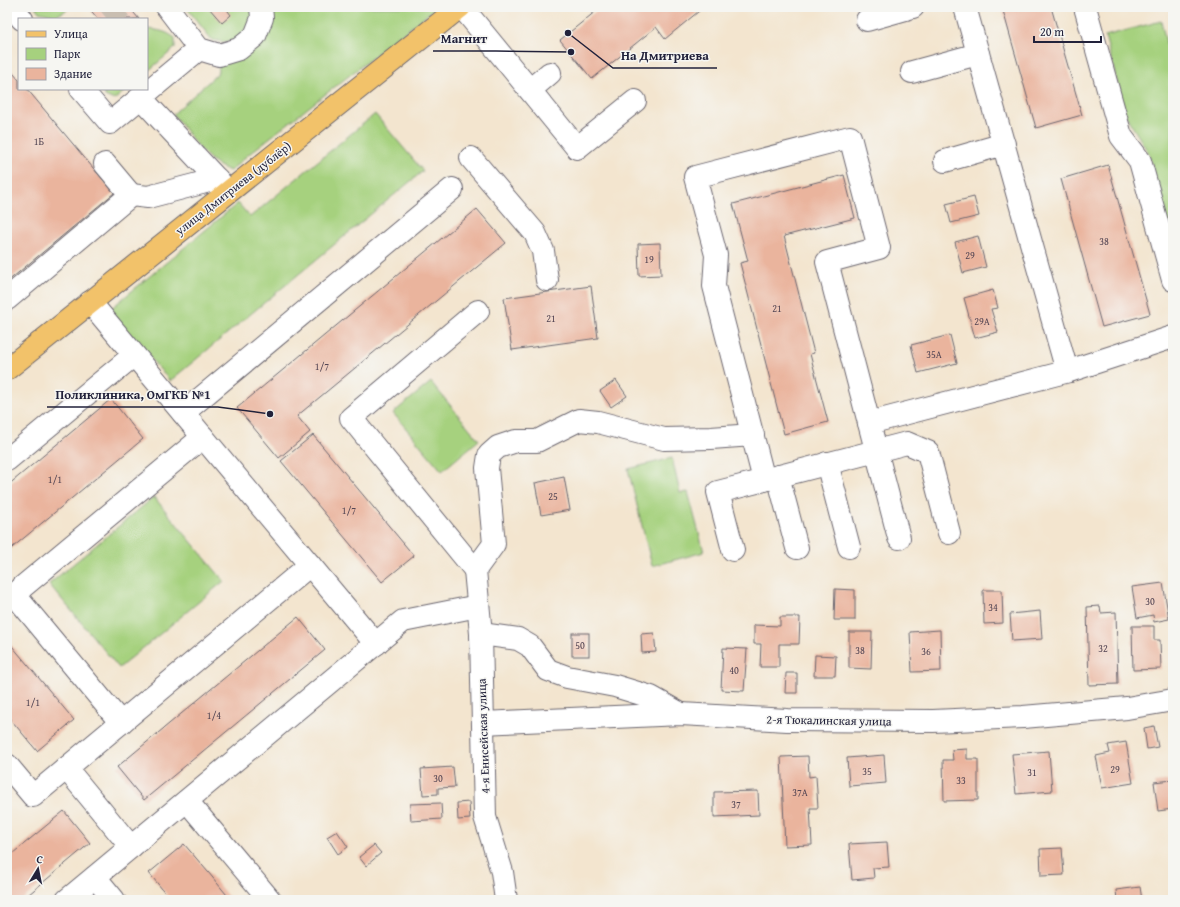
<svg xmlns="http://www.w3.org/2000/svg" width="1180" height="907" font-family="'Gentium Book Plus',serif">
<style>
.green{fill:#a6d17e;stroke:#647a5c}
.building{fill:#eab49d}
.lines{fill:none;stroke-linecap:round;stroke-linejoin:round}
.minor-tunnel{stroke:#c9beb1;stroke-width:22;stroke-dasharray:22 11;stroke-linecap:butt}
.minor-casing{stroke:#6b666f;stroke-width:24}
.major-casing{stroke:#6b666f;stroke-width:24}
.minor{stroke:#fff;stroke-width:22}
.major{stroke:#f2c26a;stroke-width:22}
.labels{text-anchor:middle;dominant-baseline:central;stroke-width:3;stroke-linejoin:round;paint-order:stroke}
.number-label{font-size:10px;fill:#544654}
.street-label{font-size:12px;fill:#22223b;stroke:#f6f6f2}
.leader{fill:none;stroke:#22223b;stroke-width:1.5}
.callout-dot{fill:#22223b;stroke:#f6f6f2;stroke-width:1.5}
.callout-label{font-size:13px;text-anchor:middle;font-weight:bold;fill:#22223b;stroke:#f6f6f2;stroke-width:3;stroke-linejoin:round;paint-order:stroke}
</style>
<rect width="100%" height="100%" fill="#f6f6f2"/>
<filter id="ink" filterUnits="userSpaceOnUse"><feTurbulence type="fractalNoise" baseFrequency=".025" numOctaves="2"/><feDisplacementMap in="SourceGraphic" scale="8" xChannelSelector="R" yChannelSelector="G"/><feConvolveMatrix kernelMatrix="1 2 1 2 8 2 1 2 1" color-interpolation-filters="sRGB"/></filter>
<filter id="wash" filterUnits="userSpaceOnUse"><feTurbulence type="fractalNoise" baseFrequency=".012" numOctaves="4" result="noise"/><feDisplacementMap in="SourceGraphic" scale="16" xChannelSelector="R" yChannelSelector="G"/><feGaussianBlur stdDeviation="0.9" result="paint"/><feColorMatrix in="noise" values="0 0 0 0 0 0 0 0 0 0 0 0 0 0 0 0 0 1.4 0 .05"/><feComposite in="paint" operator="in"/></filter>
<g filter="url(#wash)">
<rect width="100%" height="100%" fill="#f3e5cf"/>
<g class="green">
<path d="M 35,7 L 72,7 L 56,16 L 39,12 Z"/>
<path d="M 186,7 L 255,7 L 254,21 L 235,41 L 226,42 L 212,40 Z"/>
<path d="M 265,7 L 437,7 L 249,154 L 230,171 C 205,162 189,134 173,114 L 217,74 L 221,58 Z"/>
<path d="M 1161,21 L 1173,72 L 1173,243 L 1148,152 L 1126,116 L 1105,36 Z"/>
<path d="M 147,29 C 158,30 166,31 175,38 L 175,48 L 147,72 Z"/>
<path d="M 103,89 L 127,89 L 114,100 L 105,96 Z"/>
<path d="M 375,114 L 423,171 L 170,381 L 109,310 L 238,203 L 250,217 Z"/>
<path d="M 431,382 L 479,440 L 442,471 L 393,413 Z"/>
<path d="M 672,458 L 680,493 L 688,492 L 704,552 L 652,566 L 628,469 Z"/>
<path d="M 154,497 L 224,581 L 119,668 L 49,584 Z"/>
</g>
<g id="blocks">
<g class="building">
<path d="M 88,7 L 129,7 L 139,19 L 98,19 Z"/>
<path d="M 210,7 L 225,7 L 231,15 L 222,23 L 209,8 Z"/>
<path d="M 601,7 L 704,7 L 665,39 L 656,27 L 592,79 L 560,40 Z"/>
<path d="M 1002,7 L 1051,7 L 1082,115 L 1036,128 Z"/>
<path d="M 7,66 L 19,80 L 19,89 L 27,89 L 114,193 L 7,282 Z"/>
<path d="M 1108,165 L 1150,314 L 1102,327 L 1061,179 Z"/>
<path d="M 844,175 L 855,218 L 784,236 L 814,353 L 810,354 L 828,422 L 784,434 L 740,263 L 748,261 L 733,204 Z"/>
<path d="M 974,197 L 979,216 L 951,223 L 946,204 Z"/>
<path d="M 477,209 L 506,243 L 297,416 L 310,432 L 279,458 L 237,408 Z"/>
<path d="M 978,236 L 986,267 L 963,273 L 955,242 Z"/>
<path d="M 660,243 L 661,275 L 639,276 L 638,244 Z"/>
<path d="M 591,286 L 598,338 L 512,350 L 504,298 Z"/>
<path d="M 993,290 L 998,308 L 991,309 L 998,332 L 975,338 L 964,298 Z"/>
<path d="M 950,335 L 957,363 L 918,373 L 911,345 Z"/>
<path d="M 616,380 L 627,396 L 611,407 L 600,391 Z"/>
<path d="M 111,399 L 143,439 L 7,552 L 7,486 Z"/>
<path d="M 313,435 L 414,556 L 382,582 L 281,461 Z"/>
<path d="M 564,477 L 570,510 L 541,515 L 535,483 Z"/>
<path d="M 1163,583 L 1169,619 L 1154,622 L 1153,615 L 1137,618 L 1132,587 Z"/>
<path d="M 835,589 L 855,590 L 855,620 L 834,620 Z"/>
<path d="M 983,590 L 1002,590 L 1003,623 L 984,624 Z"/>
<path d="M 1100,606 L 1101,613 L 1116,612 L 1118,684 L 1089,685 L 1087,607 Z"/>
<path d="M 1040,611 L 1042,639 L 1012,641 L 1010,614 Z"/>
<path d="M 298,617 L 325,650 L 144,800 L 117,767 Z"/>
<path d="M 780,617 L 800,617 L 799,644 L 779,644 L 779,667 L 760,667 L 761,644 L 754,644 L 754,625 L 780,626 Z"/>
<path d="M 1132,626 L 1154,626 L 1154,640 L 1160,640 L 1161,669 L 1133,670 Z"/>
<path d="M 940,630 L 941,671 L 912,672 L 910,632 Z"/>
<path d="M 849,632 L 872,632 L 871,669 L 849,668 Z"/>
<rect x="572" y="633" width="17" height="23"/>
<path d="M 654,633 L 656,652 L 642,653 L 641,634 Z"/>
<path d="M 7,640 L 74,720 L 37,751 L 7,715 Z"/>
<path d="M 723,648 L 747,649 L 744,691 L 721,690 Z"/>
<path d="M 815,655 L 836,656 L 835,676 L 814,676 Z"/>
<path d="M 786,673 L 797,673 L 797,693 L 785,693 Z"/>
<path d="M 1154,726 L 1158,747 L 1147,749 L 1144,728 Z"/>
<path d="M 1126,742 L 1133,783 L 1102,788 L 1096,756 L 1110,753 L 1108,745 Z"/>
<path d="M 967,749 L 967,759 L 978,759 L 978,800 L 944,801 L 943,760 L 953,760 L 952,750 Z"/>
<path d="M 1049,751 L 1052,791 L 1016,794 L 1012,754 Z"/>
<path d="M 884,755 L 886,783 L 849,786 L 847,758 Z"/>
<path d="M 808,756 L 809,777 L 816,776 L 818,808 L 810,808 L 812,845 L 785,846 L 781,757 Z"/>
<path d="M 453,767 L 455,787 L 438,788 L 438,794 L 423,795 L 421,769 Z"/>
<path d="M 1173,780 L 1173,809 L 1158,811 L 1154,782 Z"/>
<path d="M 758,791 L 759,815 L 714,817 L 714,792 Z"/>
<path d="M 469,802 L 470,819 L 458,820 L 457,803 Z"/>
<path d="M 441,803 L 442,819 L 411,821 L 410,804 Z"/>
<path d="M 64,811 L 90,843 L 22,900 L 7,900 L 7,858 Z"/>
<path d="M 337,831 L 348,847 L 338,854 L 327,837 Z"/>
<path d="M 887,842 L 889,867 L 873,868 L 874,878 L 852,880 L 849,844 Z"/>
<path d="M 184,844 L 208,872 L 231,900 L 171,900 L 149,873 Z"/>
<path d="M 374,845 L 381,853 L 366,866 L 359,857 Z"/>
<path d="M 1062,848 L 1064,875 L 1041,876 L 1040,849 Z"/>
<path d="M 1140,887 L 1142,900 L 1117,900 L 1116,890 Z"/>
</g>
</g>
</g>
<g filter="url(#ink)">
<use href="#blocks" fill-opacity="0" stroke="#6b666f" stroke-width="1"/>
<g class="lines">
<path class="minor-tunnel" d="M 107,19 L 122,7"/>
<g class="minor-casing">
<g id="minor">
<path d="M 12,7 L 22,19"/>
<path d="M 167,7 L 199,49 L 219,55 L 239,49 L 255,36 L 262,18 L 261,7"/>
<path d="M 462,7 L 577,148 L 635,101"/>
<path d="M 965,7 L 1065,364 L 1069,371"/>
<path d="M 1085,7 L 1121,136 L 1140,161 L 1173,280"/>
<path d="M 867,20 L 913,7"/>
<path d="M 912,72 L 978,54"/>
<path d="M 81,89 L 110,123 L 199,49"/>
<path d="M 530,90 L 550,73"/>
<path d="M 141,98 L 228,191"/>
<path d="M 471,158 L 535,233 L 543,251 L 547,280"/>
<path d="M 945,161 L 1004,144"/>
<path d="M 131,195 L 148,197 L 217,179"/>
<path d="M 7,299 L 131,195 L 105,164"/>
<path d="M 90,302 L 376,644"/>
<path d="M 183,413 L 452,189"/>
<path d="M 869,423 L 1069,371 L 1173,337"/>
<path d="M 7,460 L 134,355"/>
<path d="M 827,463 L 849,547"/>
<path d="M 778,476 L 797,548"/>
<path d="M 764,480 L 714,286 L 716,255 L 695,177 L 850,137 L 879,248 L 827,262 L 899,538"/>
<path d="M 733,550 L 718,492 L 907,443 L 928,452 L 949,533"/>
<path d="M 475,570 L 494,544 L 487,468 L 489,455 L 498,447 L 516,441 L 537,441 L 579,420 L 598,422 L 664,439 L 711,438 L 753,435"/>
<path d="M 475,570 L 351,418 L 478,311"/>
<path d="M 475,570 L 481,634 L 485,817 L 502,872 L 506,900"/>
<path d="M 481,634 L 518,639 L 530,646 L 548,670 L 567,677 L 615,686 L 651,697 L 681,714"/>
<path d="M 121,723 L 14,594 L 203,437"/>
<path d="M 483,723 L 681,714 L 787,720 L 933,721 L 1023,717 L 1127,708 L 1173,700"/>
<path d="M 7,765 L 33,796 L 310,565"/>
<path d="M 66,768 L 131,847"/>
<path d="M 187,801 L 270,900"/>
<path d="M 95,877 L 114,900"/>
<path d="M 67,900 L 403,621 L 478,606"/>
</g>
</g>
<g class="major-casing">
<path id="major" d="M 7,369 L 460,7"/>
</g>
<use href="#minor" class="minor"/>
<use href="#major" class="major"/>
</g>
</g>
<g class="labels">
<g class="number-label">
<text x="39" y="141">1Б</text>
<text x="1104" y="241">38</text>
<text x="970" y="255">29</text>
<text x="649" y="259">19</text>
<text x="777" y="308">21</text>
<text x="551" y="318">21</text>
<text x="982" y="321">29А</text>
<text x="934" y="354">35А</text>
<text x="322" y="366">1/7</text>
<text x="55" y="479">1/1</text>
<text x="553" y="496">25</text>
<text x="349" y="510">1/7</text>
<text x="1150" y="601">30</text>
<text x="993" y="607">34</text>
<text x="580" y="645">50</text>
<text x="1103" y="648">32</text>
<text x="860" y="650">38</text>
<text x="926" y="651">36</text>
<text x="734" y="670">40</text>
<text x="33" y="702">1/1</text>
<text x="214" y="715">1/4</text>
<text x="1115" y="769">29</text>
<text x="867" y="771">35</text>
<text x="1032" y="772">31</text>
<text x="438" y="778">30</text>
<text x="961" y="780">33</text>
<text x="800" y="792">37А</text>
<text x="736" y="804">37</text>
</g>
<g class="street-label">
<text transform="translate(233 188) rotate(-38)">улица Дмитриева (дублёр)</text>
<text transform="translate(829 720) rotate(1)">2-я Тюкалинская улица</text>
<text transform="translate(483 736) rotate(-92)">4-я Енисейская улица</text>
</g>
</g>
<path class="leader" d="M571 52L496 51H433M568 33L613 68H717M270 414L218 407H47"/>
<g class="callout-dot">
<circle cx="571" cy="52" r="4"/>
<circle cx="568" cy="33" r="4"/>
<circle cx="270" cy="414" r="4"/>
</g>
<g class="callout-label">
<text x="464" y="43">Магнит</text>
<text x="665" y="60">На Дмитриева</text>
<text x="133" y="399">Поликлиника, ОмГКБ №1</text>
</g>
<rect width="1180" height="907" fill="none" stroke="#f6f6f2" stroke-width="24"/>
<rect x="18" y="18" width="130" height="72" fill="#f6f6f2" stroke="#a1a1a9"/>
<rect x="26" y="31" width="20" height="6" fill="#f2c26a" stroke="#a1a1a9"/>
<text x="54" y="38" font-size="12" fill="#22223b">Улица</text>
<rect x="26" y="48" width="20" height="12" fill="#a6d17e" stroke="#a1a1a9"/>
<text x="54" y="58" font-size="12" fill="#22223b">Парк</text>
<rect x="26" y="68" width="20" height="12" fill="#eab49d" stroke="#a1a1a9"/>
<text x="54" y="78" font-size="12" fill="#22223b">Здание</text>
<g transform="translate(38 869) rotate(10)" stroke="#f6f6f2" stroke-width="3" paint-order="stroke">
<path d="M0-3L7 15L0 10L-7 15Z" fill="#22223b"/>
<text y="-6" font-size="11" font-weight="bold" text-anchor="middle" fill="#22223b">С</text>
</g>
<path d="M1034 36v6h67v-6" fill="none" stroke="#22223b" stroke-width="2"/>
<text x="1040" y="36" font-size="12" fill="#22223b" stroke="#f6f6f2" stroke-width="3" paint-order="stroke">20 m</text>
</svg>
